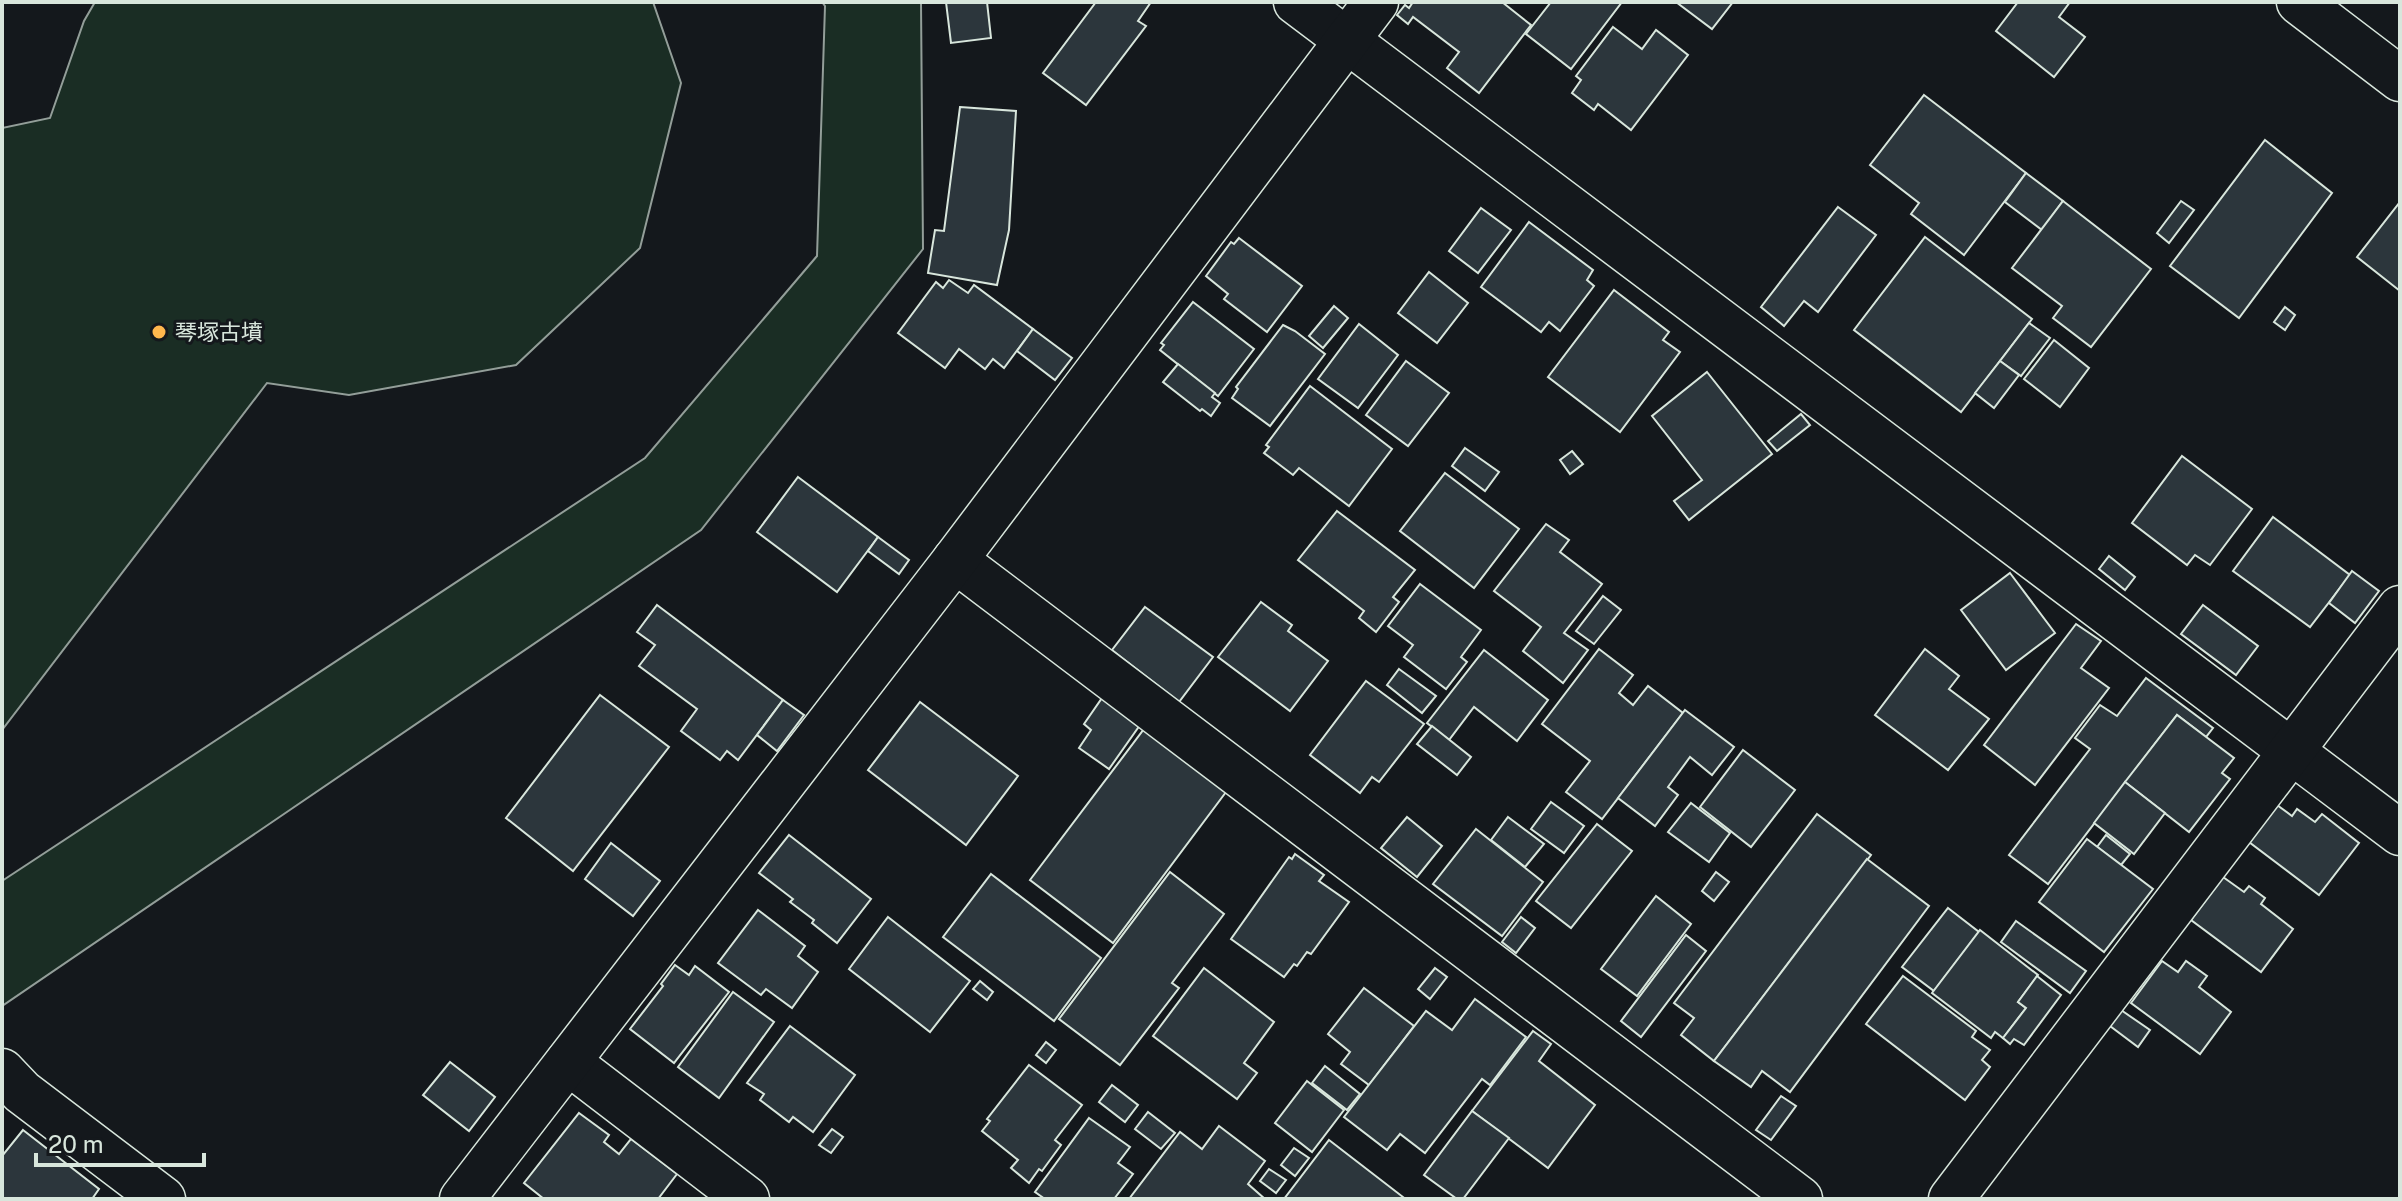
<svg xmlns="http://www.w3.org/2000/svg" width="2402" height="1201" font-family="'Public Sans','Noto Sans JP',sans-serif">
<style>
.green{fill:#1a2d24;stroke:#939e99;stroke-width:2}
.building{fill:#2c363c;stroke:#d8e6dc;stroke-width:2}
.lines{fill:none;stroke-linecap:round;stroke-linejoin:round}
.street-casing{stroke:#d8e6dc;stroke-width:47}
.street{stroke:#14181c;stroke-width:44}
.poi-dot{fill:#ffb74d;stroke:#14181c;stroke-width:3}
.labels{text-anchor:middle;dominant-baseline:central;stroke-width:6;stroke-linejoin:round;paint-order:stroke}
.poi-label{font-size:22px;fill:#d8e6dc;stroke:#14181c;text-anchor:start}
</style>
<rect width="100%" height="100%" fill="#14181c"/>
<g class="green">
<path d="M 95,2 L 653,2 L 681,83 L 640,248 L 516,365 L 349,395 L 267,383 L 2,730 L 2,128 L 50,118 L 84,21 Z"/>
<path d="M 822,2 L 921,2 L 923,249 L 701,530 L 2,1006 L 2,881 L 645,458 L 817,256 L 825,6 Z"/>
</g>
<g class="building">
<path d="M 946,2 L 987,2 L 991,38 L 951,43 Z"/>
<path d="M 1096,2 L 1151,2 L 1138,21 L 1146,26 L 1086,105 L 1043,73 Z"/>
<path d="M 1413,2 L 1502,2 L 1531,25 L 1479,93 L 1447,68 L 1459,52 L 1413,17 L 1408,24 L 1397,15 L 1405,5 L 1409,8 Z"/>
<path d="M 1551,2 L 1622,2 L 1571,69 L 1526,34 Z"/>
<path d="M 1676,2 L 1733,2 L 1712,29 Z"/>
<path d="M 2018,2 L 2070,2 L 2059,17 L 2085,37 L 2054,77 L 1996,31 Z"/>
<path d="M 1613,27 L 1642,49 L 1656,30 L 1688,55 L 1631,130 L 1598,104 L 1594,110 L 1572,93 L 1581,80 L 1576,76 Z"/>
<path d="M 1924,95 L 2026,173 L 1964,255 L 1911,214 L 1919,203 L 1870,165 Z"/>
<path d="M 960,107 L 1016,111 L 1009,230 L 997,285 L 928,273 L 935,230 L 944,231 Z"/>
<path d="M 2265,140 L 2332,193 L 2239,318 L 2170,266 Z"/>
<path d="M 2026,173 L 2063,201 L 2042,230 L 2005,202 Z"/>
<path d="M 2063,201 L 2151,269 L 2091,347 L 2053,318 L 2062,306 L 2012,268 Z"/>
<path d="M 2181,201 L 2194,210 L 2169,243 L 2157,233 Z"/>
<path d="M 2400,202 L 2400,291 L 2357,257 Z"/>
<path d="M 1838,207 L 1876,235 L 1818,312 L 1804,301 L 1784,326 L 1761,307 Z"/>
<path d="M 1481,208 L 1511,230 L 1478,273 L 1449,251 Z"/>
<path d="M 1529,222 L 1593,270 L 1587,280 L 1594,286 L 1560,331 L 1549,322 L 1541,332 L 1481,287 Z"/>
<path d="M 1925,237 L 2032,319 L 1961,412 L 1854,330 Z"/>
<path d="M 1239,238 L 1302,286 L 1267,332 L 1224,299 L 1228,294 L 1206,276 L 1231,242 L 1234,244 Z"/>
<path d="M 1429,272 L 1468,303 L 1437,343 L 1398,313 Z"/>
<path d="M 949,280 L 968,293 L 974,285 L 1033,329 L 1004,368 L 993,359 L 985,369 L 959,349 L 945,368 L 898,333 L 936,282 L 943,288 Z"/>
<path d="M 1614,290 L 1669,332 L 1663,340 L 1680,352 L 1620,432 L 1548,377 Z"/>
<path d="M 1193,302 L 1254,349 L 1218,396 L 1160,350 L 1164,345 L 1161,343 Z"/>
<path d="M 1334,306 L 1348,318 L 1323,348 L 1309,336 Z"/>
<path d="M 2285,307 L 2295,315 L 2285,330 L 2274,322 Z"/>
<path d="M 2029,323 L 2050,338 L 2021,376 L 2000,361 Z"/>
<path d="M 1359,324 L 1398,355 L 1358,408 L 1318,379 Z"/>
<path d="M 1283,325 L 1295,331 L 1325,354 L 1270,426 L 1232,398 L 1238,389 L 1236,387 Z"/>
<path d="M 1033,329 L 1072,358 L 1055,380 L 1017,351 Z"/>
<path d="M 2054,340 L 2089,368 L 2060,407 L 2024,379 Z"/>
<path d="M 1406,361 L 1449,393 L 1408,446 L 1366,415 Z"/>
<path d="M 2000,361 L 2019,375 L 1994,408 L 1975,393 Z"/>
<path d="M 1178,364 L 1215,393 L 1212,397 L 1220,403 L 1211,416 L 1202,409 L 1200,411 L 1163,382 Z"/>
<path d="M 1707,372 L 1772,454 L 1689,520 L 1674,501 L 1702,480 L 1652,416 Z"/>
<path d="M 1310,386 L 1392,449 L 1349,506 L 1299,468 L 1293,475 L 1264,453 L 1269,447 L 1266,445 Z"/>
<path d="M 1801,414 L 1810,425 L 1777,451 L 1768,441 Z"/>
<path d="M 1465,448 L 1499,472 L 1485,491 L 1452,466 Z"/>
<path d="M 1572,451 L 1583,464 L 1570,474 L 1560,460 Z"/>
<path d="M 2182,456 L 2252,509 L 2210,565 L 2195,555 L 2187,565 L 2132,523 Z"/>
<path d="M 1445,473 L 1519,529 L 1474,588 L 1400,531 Z"/>
<path d="M 798,477 L 878,537 L 837,592 L 757,532 Z"/>
<path d="M 1337,511 L 1415,570 L 1393,597 L 1399,602 L 1376,632 L 1359,618 L 1364,611 L 1298,560 Z"/>
<path d="M 2273,517 L 2350,575 L 2310,627 L 2233,571 Z"/>
<path d="M 1546,524 L 1569,540 L 1560,552 L 1602,584 L 1564,633 L 1588,650 L 1563,683 L 1523,651 L 1541,627 L 1494,591 Z"/>
<path d="M 878,537 L 909,560 L 899,574 L 868,551 Z"/>
<path d="M 2109,556 L 2135,577 L 2125,590 L 2099,569 Z"/>
<path d="M 2352,571 L 2379,591 L 2355,623 L 2329,603 Z"/>
<path d="M 2010,573 L 2055,633 L 2006,670 L 1961,610 Z"/>
<path d="M 1420,584 L 1481,630 L 1461,657 L 1467,662 L 1446,689 L 1404,657 L 1413,645 L 1388,626 Z"/>
<path d="M 1603,596 L 1621,610 L 1594,644 L 1576,631 Z"/>
<path d="M 1261,602 L 1292,625 L 1288,631 L 1328,661 L 1290,711 L 1218,657 Z"/>
<path d="M 657,605 L 783,700 L 738,760 L 727,751 L 720,760 L 681,731 L 697,709 L 639,666 L 655,645 L 637,632 Z"/>
<path d="M 2203,605 L 2258,646 L 2236,675 L 2181,634 Z"/>
<path d="M 1145,607 L 1213,657 L 1179,702 L 1112,650 Z"/>
<path d="M 2076,624 L 2101,641 L 2081,668 L 2109,688 L 2035,785 L 1984,745 Z"/>
<path d="M 1599,649 L 1633,675 L 1619,693 L 1633,705 L 1648,686 L 1683,713 L 1602,819 L 1566,792 L 1590,761 L 1542,724 Z"/>
<path d="M 1925,649 L 1959,676 L 1949,689 L 1989,719 L 1948,770 L 1875,715 Z"/>
<path d="M 1484,650 L 1548,700 L 1517,741 L 1474,707 L 1449,740 L 1427,723 Z"/>
<path d="M 1399,669 L 1436,696 L 1422,713 L 1387,685 Z"/>
<path d="M 2146,678 L 2213,728 L 2206,737 L 2177,715 L 2048,884 L 2009,855 L 2090,749 L 2075,738 L 2100,705 L 2117,716 Z"/>
<path d="M 1366,681 L 1424,724 L 1379,782 L 1372,777 L 1360,793 L 1310,755 Z"/>
<path d="M 600,695 L 669,747 L 573,871 L 506,818 Z"/>
<path d="M 1102,698 L 1140,725 L 1109,769 L 1079,748 L 1091,730 L 1084,724 Z"/>
<path d="M 783,700 L 804,715 L 777,751 L 757,735 Z"/>
<path d="M 920,702 L 1018,776 L 966,845 L 868,770 Z"/>
<path d="M 1685,710 L 1734,747 L 1712,775 L 1690,757 L 1668,787 L 1678,795 L 1655,826 L 1618,798 Z"/>
<path d="M 2177,715 L 2234,758 L 2222,773 L 2230,779 L 2189,832 L 2125,782 Z"/>
<path d="M 1432,726 L 1471,757 L 1457,775 L 1417,744 Z"/>
<path d="M 1144,729 L 1226,792 L 1113,943 L 1030,880 Z"/>
<path d="M 1743,750 L 1795,790 L 1751,847 L 1700,807 Z"/>
<path d="M 2125,782 L 2165,813 L 2134,854 L 2094,823 Z"/>
<path d="M 1551,802 L 1584,826 L 1564,853 L 1531,829 Z"/>
<path d="M 1691,803 L 1730,833 L 1709,862 L 1668,832 Z"/>
<path d="M 2277,805 L 2292,816 L 2297,809 L 2315,822 L 2322,814 L 2359,843 L 2319,895 L 2249,842 Z"/>
<path d="M 1817,814 L 1871,855 L 1714,1061 L 1681,1035 L 1694,1018 L 1674,1003 Z"/>
<path d="M 1407,817 L 1442,846 L 1417,877 L 1381,848 Z"/>
<path d="M 1508,817 L 1544,844 L 1525,867 L 1491,840 Z"/>
<path d="M 1597,824 L 1632,851 L 1571,928 L 1536,901 Z"/>
<path d="M 1476,829 L 1543,882 L 1502,936 L 1433,884 Z"/>
<path d="M 789,835 L 871,899 L 837,943 L 812,923 L 814,920 L 790,902 L 793,899 L 759,873 Z"/>
<path d="M 2106,835 L 2130,854 L 2121,865 L 2097,847 Z"/>
<path d="M 2087,839 L 2153,889 L 2104,952 L 2039,902 Z"/>
<path d="M 611,843 L 660,881 L 633,916 L 585,879 Z"/>
<path d="M 1295,854 L 1324,875 L 1319,881 L 1349,902 L 1311,954 L 1307,952 L 1297,966 L 1294,964 L 1284,977 L 1231,939 L 1289,857 L 1292,859 Z"/>
<path d="M 1867,859 L 1929,906 L 1790,1092 L 1762,1071 L 1751,1087 L 1714,1061 Z"/>
<path d="M 1170,872 L 1224,914 L 1172,983 L 1179,988 L 1120,1065 L 1059,1019 Z"/>
<path d="M 1716,872 L 1729,882 L 1714,901 L 1702,891 Z"/>
<path d="M 991,874 L 1101,958 L 1054,1021 L 943,937 Z"/>
<path d="M 2223,877 L 2244,892 L 2249,886 L 2265,898 L 2261,904 L 2293,929 L 2261,972 L 2191,920 Z"/>
<path d="M 1656,896 L 1691,924 L 1637,996 L 1601,969 Z"/>
<path d="M 1948,908 L 1979,932 L 1934,991 L 1902,967 Z"/>
<path d="M 758,910 L 805,946 L 798,956 L 818,972 L 792,1008 L 766,989 L 761,995 L 718,963 Z"/>
<path d="M 888,917 L 970,981 L 930,1032 L 849,969 Z"/>
<path d="M 1521,917 L 1535,928 L 1516,953 L 1502,942 Z"/>
<path d="M 2016,921 L 2086,971 L 2070,993 L 2001,942 Z"/>
<path d="M 1980,930 L 2038,975 L 2018,1002 L 2026,1008 L 2003,1038 L 1995,1032 L 1991,1038 L 1932,993 Z"/>
<path d="M 1686,935 L 1706,951 L 1641,1037 L 1621,1021 Z"/>
<path d="M 2162,961 L 2178,972 L 2186,961 L 2207,976 L 2199,987 L 2231,1012 L 2200,1054 L 2131,1003 Z"/>
<path d="M 675,965 L 689,975 L 695,966 L 729,992 L 674,1063 L 630,1029 L 663,986 L 661,984 Z"/>
<path d="M 1204,968 L 1274,1022 L 1244,1063 L 1257,1073 L 1237,1099 L 1153,1036 Z"/>
<path d="M 1435,968 L 1447,977 L 1430,999 L 1418,989 Z"/>
<path d="M 1903,976 L 1976,1031 L 1972,1037 L 1990,1050 L 1982,1060 L 1990,1067 L 1965,1100 L 1866,1024 Z"/>
<path d="M 2037,976 L 2061,995 L 2024,1045 L 2014,1039 L 2010,1044 L 2003,1038 L 2026,1008 L 2018,1002 Z"/>
<path d="M 980,981 L 993,992 L 987,1000 L 973,989 Z"/>
<path d="M 1364,988 L 1414,1026 L 1369,1085 L 1341,1064 L 1350,1052 L 1328,1034 Z"/>
<path d="M 733,992 L 774,1022 L 719,1098 L 678,1067 Z"/>
<path d="M 1475,999 L 1526,1037 L 1490,1085 L 1482,1079 L 1425,1153 L 1400,1134 L 1387,1150 L 1344,1117 L 1426,1011 L 1452,1030 Z"/>
<path d="M 2121,1010 L 2150,1030 L 2138,1047 L 2110,1026 Z"/>
<path d="M 790,1026 L 855,1075 L 813,1132 L 793,1117 L 789,1122 L 760,1100 L 764,1094 L 747,1083 Z"/>
<path d="M 1533,1031 L 1551,1044 L 1539,1061 L 1595,1105 L 1548,1168 L 1472,1111 Z"/>
<path d="M 1046,1042 L 1056,1050 L 1046,1063 L 1036,1055 Z"/>
<path d="M 450,1062 L 495,1097 L 469,1131 L 423,1095 Z"/>
<path d="M 1029,1065 L 1082,1105 L 1055,1140 L 1061,1145 L 1042,1171 L 1039,1169 L 1029,1183 L 1011,1168 L 1018,1160 L 982,1131 L 990,1121 L 987,1119 Z"/>
<path d="M 1325,1066 L 1360,1094 L 1347,1110 L 1312,1083 Z"/>
<path d="M 1307,1081 L 1344,1110 L 1312,1152 L 1275,1123 Z"/>
<path d="M 1112,1085 L 1138,1105 L 1125,1122 L 1099,1102 Z"/>
<path d="M 1781,1096 L 1796,1106 L 1771,1140 L 1756,1130 Z"/>
<path d="M 1472,1111 L 1509,1138 L 1463,1199 L 1457,1199 L 1424,1175 Z"/>
<path d="M 1148,1112 L 1175,1133 L 1161,1149 L 1135,1129 Z"/>
<path d="M 579,1113 L 609,1135 L 604,1142 L 619,1154 L 631,1139 L 677,1174 L 658,1199 L 544,1199 L 524,1183 Z"/>
<path d="M 1089,1118 L 1130,1147 L 1118,1163 L 1133,1174 L 1114,1199 L 1045,1199 L 1035,1192 Z"/>
<path d="M 1219,1126 L 1265,1161 L 1248,1184 L 1265,1199 L 1129,1199 L 1180,1132 L 1202,1149 Z"/>
<path d="M 832,1129 L 843,1137 L 831,1153 L 819,1145 Z"/>
<path d="M 23,1130 L 99,1189 L 92,1199 L 2,1199 L 2,1156 Z"/>
<path d="M 1329,1140 L 1403,1197 L 1401,1199 L 1284,1199 Z"/>
<path d="M 1294,1148 L 1309,1158 L 1295,1176 L 1281,1165 Z"/>
<path d="M 1269,1169 L 1286,1180 L 1276,1193 L 1260,1181 Z"/>
</g>
<g class="lines">
<g class="street-casing">
<g id="street">
<path d="M 1296,2 L 2400,833"/>
<path d="M 2299,2 L 2400,79"/>
<path d="M 955,560 L 1800,1199"/>
<path d="M 568,1062 L 747,1199"/>
<path d="M 2,1071 L 22,1092 L 163,1199"/>
<path d="M 462,1199 L 955,560 L 1376,2"/>
<path d="M 1951,1199 L 2400,608"/>
</g>
</g>
<use href="#street" class="street"/>
</g>
<circle class="poi-dot" cx="159" cy="332" r="8"/>
<g class="labels">
<g class="poi-label">
<text x="175" y="332">琴塚古墳</text>
</g>
</g>
<rect width="2402" height="1201" fill="none" stroke="#d8e6dc" stroke-width="8"/>
<path d="M36 1153v12h168v-12" fill="none" stroke="#d8e6dc" stroke-width="4"/>
<text x="48" y="1153" font-size="24" fill="#d8e6dc" stroke="#14181c" stroke-width="6" paint-order="stroke">20 m</text>
</svg>
